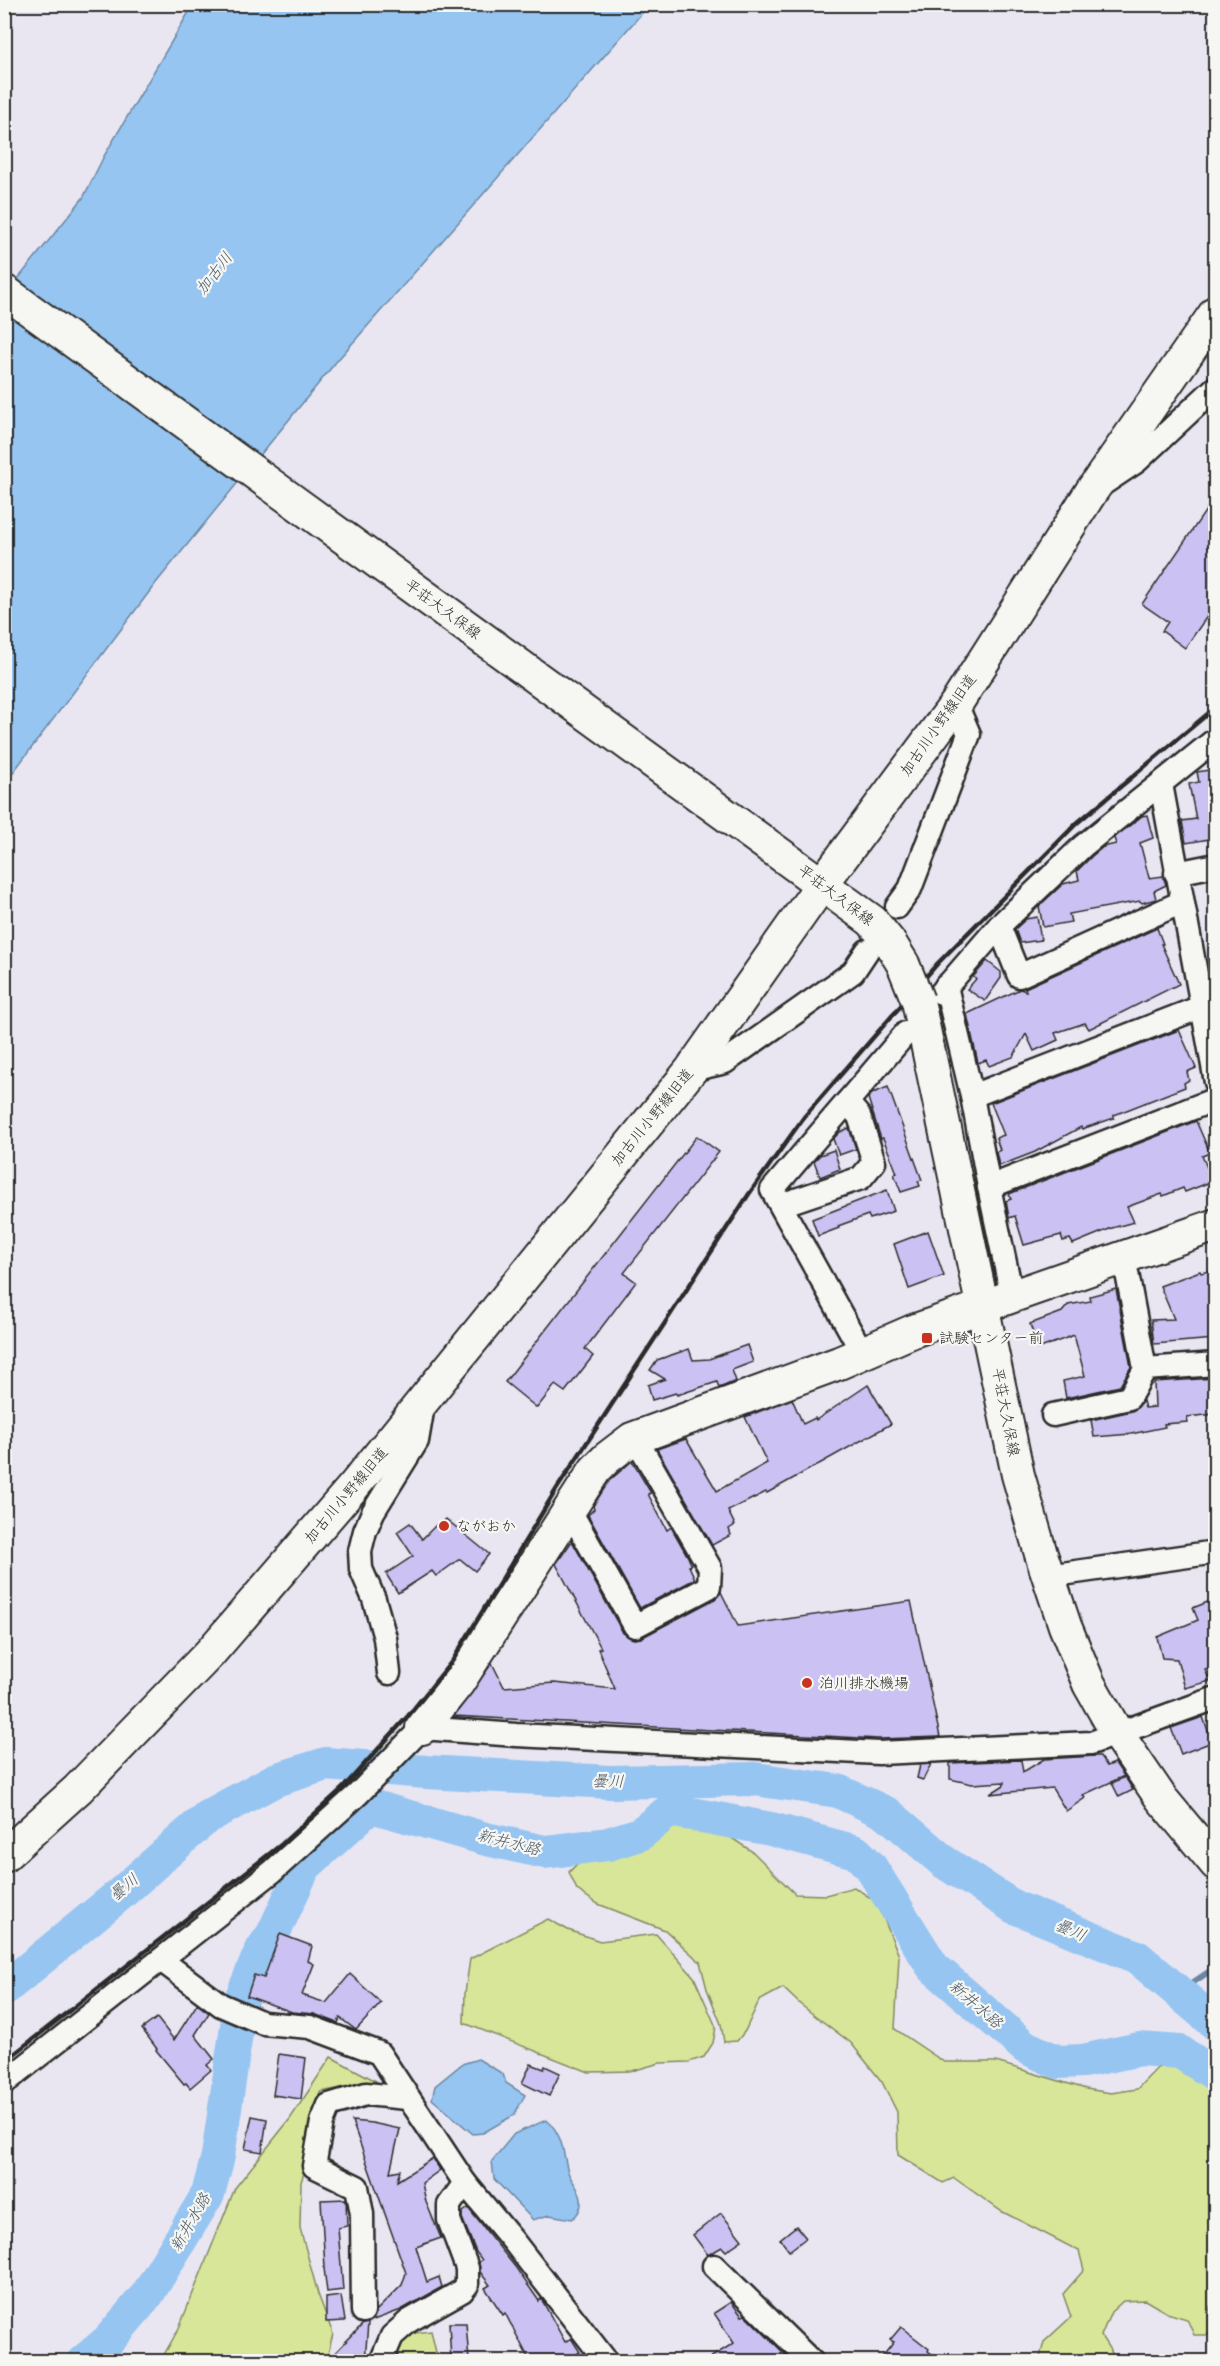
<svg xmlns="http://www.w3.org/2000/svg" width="1220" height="2366" font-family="'Shantell Sans','Klee One',sans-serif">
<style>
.green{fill:#d8e699;stroke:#828862;stroke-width:1.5}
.water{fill:#96c5f1;stroke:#6b87a2;stroke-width:1.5}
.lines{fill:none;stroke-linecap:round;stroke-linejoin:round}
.stream{stroke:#6b87a2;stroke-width:6}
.river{stroke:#96c5f1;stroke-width:34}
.building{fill:#ccc1f3;stroke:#2b2b2b;stroke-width:1.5}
.street-casing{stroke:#2b2b2b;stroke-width:27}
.secondary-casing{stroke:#2b2b2b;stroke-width:36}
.street{stroke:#f6f6f2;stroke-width:22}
.secondary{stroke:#f6f6f2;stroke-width:32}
.rail{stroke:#2b2b2b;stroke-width:4.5}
.secondary-bridge-casing{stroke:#2b2b2b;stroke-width:36;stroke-linecap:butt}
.secondary-bridge{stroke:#f6f6f2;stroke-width:32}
.poi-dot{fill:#c8321e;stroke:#f6f6f2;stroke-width:2}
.labels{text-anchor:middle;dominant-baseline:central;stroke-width:4.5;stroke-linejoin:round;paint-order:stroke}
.street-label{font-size:15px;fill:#2b2b2b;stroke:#f6f6f2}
.poi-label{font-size:15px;fill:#2b2b2b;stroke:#f6f6f2;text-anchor:start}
.water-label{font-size:16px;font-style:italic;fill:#4b5966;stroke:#f6f6f2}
</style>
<rect width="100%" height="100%" fill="#e9e6f2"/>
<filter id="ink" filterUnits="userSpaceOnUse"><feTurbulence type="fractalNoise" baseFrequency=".0167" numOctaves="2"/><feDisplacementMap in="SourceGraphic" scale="12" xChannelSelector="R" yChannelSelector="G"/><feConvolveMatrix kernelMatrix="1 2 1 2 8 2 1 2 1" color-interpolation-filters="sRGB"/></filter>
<g filter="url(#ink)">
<g class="green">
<path d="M 687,1824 L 727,1835 L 753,1852 L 795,1894 L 826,1895 L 854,1887 L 877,1902 L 899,1956 L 895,2029 L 944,2062 L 996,2062 L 1086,2089 L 1111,2093 L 1137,2089 L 1157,2068 L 1174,2060 L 1214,2080 L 1216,2301 L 1212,2302 L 1209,2311 L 1211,2331 L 1206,2335 L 1194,2335 L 1187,2319 L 1167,2313 L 1145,2300 L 1123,2301 L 1111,2312 L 1101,2336 L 1117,2361 L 1039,2361 L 1044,2342 L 1071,2317 L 1063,2294 L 1084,2270 L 1079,2251 L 1001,2211 L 954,2178 L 943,2183 L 898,2155 L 897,2112 L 882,2082 L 851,2043 L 801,2005 L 783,1988 L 759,2001 L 745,2031 L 737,2041 L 724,2042 L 721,2024 L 707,1989 L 700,1962 L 665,1930 L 598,1904 L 577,1890 L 569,1872 L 583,1858 L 641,1845 L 658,1830 Z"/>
<path d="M 548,1919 L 568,1930 L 600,1941 L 656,1934 L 694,1977 L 716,2027 L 713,2043 L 704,2057 L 689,2062 L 660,2063 L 632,2071 L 589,2072 L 464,2023 L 465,1993 L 470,1959 Z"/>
<path d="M 331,2057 L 376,2081 L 321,2092 L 310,2153 L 301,2182 L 300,2228 L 318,2294 L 333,2334 L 326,2361 L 160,2362 L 179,2328 L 235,2188 L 290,2119 Z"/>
<path d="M 431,2331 L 438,2361 L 387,2362 L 406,2334 Z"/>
</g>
<g class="water">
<path d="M 193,5 L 649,5 L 336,362 L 156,583 L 5,783 L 5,295 L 83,198 L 104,156 Z"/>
<path d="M 478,2059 L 503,2074 L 506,2083 L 525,2095 L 514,2115 L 483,2133 L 473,2134 L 432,2099 L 435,2086 L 462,2064 Z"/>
<path d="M 546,2120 C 563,2133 563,2153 568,2172 C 571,2181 580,2189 581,2198 C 582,2207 579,2214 572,2219 L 549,2215 L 533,2220 L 494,2179 L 492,2161 L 514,2134 Z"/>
</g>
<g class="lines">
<path class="stream" d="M 1177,1993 L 1216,1967"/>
<g class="river">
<path d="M 4,1989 L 119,1895 L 207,1817 L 275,1780 L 326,1764 L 426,1772 L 610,1782 L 755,1779 L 838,1791 L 888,1814 L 944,1862 L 1014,1907 L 1137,1957 L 1216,2024"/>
<path d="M 83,2362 L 108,2341 L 147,2295 L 208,2194 L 218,2156 L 241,1999 L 261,1951 L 273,1934 L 304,1867 L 371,1806 L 486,1839 L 545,1852 L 608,1844 L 640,1834 L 670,1810 L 771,1829 L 856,1852 L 870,1866 L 933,1967 L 1025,2047 L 1058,2062 L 1083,2061 L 1140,2049 L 1180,2052 L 1216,2075"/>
</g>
</g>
<g class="building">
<path d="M 1215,497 L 1215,605 L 1185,648 L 1162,631 L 1168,622 L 1142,604 Z"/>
<path d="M 1215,769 L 1215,838 L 1186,843 L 1182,821 L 1196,819 L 1189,784 L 1199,782 L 1197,772 Z"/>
<path d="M 1147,815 L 1153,838 L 1140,843 L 1149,878 L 1163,876 L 1166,885 L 1154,891 L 1156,899 L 1142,903 L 1140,901 L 1069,914 L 1071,922 L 1043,927 L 1039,906 L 1063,884 L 1079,880 L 1077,871 L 1092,856 L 1103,847 L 1116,844 L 1114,838 L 1142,816 Z"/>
<path d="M 1037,917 L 1041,940 L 1020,943 L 1015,929 L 1026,919 Z"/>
<path d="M 1157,928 L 1163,944 L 1161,944 L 1179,984 L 1089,1029 L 1085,1023 L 1055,1033 L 1058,1040 L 1034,1051 L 1026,1034 L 1013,1057 L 989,1066 L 986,1060 L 978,1063 L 967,1014 L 1020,989 L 1026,991 L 1025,988 Z"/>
<path d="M 987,961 L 1001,972 L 1001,978 L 985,1001 L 967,989 L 976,979 L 973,977 Z"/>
<path d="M 1179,1030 L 1196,1068 L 1187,1072 L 1189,1080 L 1184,1083 L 1185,1087 L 1114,1115 L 1114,1118 L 1082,1129 L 1081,1127 L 1035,1152 L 999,1166 L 996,1152 L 1000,1150 L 996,1138 L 1004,1135 L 991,1103 Z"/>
<path d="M 888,1087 L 922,1180 L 918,1181 L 920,1186 L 901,1192 L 894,1174 L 897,1173 L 883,1138 L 881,1139 L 868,1098 L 873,1093 Z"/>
<path d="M 1196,1121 L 1210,1153 L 1202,1156 L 1213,1181 L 1185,1192 L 1183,1188 L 1163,1196 L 1162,1194 L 1127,1207 L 1134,1222 L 1112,1228 L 1073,1244 L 1070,1239 L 1063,1241 L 1061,1235 L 1024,1245 L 1015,1216 L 1009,1218 L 1006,1201 L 1011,1199 L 1009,1194 Z"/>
<path d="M 849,1128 L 856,1149 L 839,1155 L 833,1139 L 840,1132 Z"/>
<path d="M 697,1136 L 719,1152 L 624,1273 L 636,1282 L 585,1349 L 593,1356 L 565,1392 L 555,1385 L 537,1408 L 505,1382 Z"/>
<path d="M 834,1150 L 840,1169 L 820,1177 L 814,1161 L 820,1155 Z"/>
<path d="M 887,1190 L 894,1211 L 870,1219 L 868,1215 L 838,1226 L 839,1228 L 818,1236 L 812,1219 Z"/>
<path d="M 928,1231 L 944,1276 L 909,1289 L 894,1244 Z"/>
<path d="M 1200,1271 L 1201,1273 L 1209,1271 L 1215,1289 L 1215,1339 L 1154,1344 L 1151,1320 L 1174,1319 L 1160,1286 Z"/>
<path d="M 1116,1289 L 1131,1367 L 1120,1386 L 1066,1398 L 1063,1381 L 1085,1376 L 1074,1335 L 1038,1349 L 1030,1324 L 1062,1312 L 1068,1305 L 1091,1301 L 1090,1296 Z"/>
<path d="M 747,1345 L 753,1362 L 732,1370 L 736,1381 L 719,1388 L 717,1382 L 677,1395 L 676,1393 L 652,1400 L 648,1385 L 665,1379 L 650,1370 L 657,1360 L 689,1349 L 693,1360 L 709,1359 Z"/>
<path d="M 1215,1378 L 1215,1414 L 1187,1417 L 1188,1422 L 1164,1424 L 1165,1427 L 1131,1434 L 1094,1437 L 1091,1420 L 1132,1411 L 1137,1408 L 1143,1401 L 1145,1408 L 1155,1407 L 1154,1382 Z"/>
<path d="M 868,1385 L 891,1424 L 767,1493 L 766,1492 L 728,1511 L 735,1525 L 729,1529 L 731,1535 L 712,1545 L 657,1449 L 686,1439 L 717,1491 L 767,1463 L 745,1417 L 792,1399 L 803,1424 L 815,1418 L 816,1420 Z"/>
<path d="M 632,1461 L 651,1493 L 648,1494 L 667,1530 L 671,1527 L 688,1557 L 691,1564 L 689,1566 L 695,1579 L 640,1608 L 588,1515 L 594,1509 L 593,1506 L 609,1481 Z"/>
<path d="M 446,1519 L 489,1554 L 475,1571 L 460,1559 L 436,1576 L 432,1571 L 398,1593 L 386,1574 L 413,1556 L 397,1532 L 410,1523 L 422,1539 L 437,1524 L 440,1525 Z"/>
<path d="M 572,1541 L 623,1633 L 634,1639 L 641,1638 L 715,1599 L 721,1592 L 738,1626 L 911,1601 L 940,1737 L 879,1739 L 454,1716 L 492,1663 L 504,1687 L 554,1683 L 615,1689 L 598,1649 L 601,1648 L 556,1564 Z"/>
<path d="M 1210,1601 L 1215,1614 L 1215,1663 L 1210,1664 L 1212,1668 L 1205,1670 L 1210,1681 L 1185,1688 L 1177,1659 L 1162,1658 L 1157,1637 L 1198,1620 L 1193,1608 Z"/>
<path d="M 1203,1717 L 1212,1742 L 1181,1754 L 1171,1728 Z"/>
<path d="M 1095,1756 L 1100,1756 L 1107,1766 L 1115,1763 L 1124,1776 L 1083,1795 L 1085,1798 L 1066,1811 L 1052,1788 L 990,1794 L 1004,1785 L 1004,1782 L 972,1784 L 950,1779 L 950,1763 L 1021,1760 L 1023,1772 L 1044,1759 Z"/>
<path d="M 931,1764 L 923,1780 L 917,1778 L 920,1765 Z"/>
<path d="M 1125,1777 L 1133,1790 L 1119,1797 L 1112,1783 Z"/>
<path d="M 280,1934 L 312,1946 L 308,1961 L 314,1964 L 302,1995 L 326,2003 L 350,1974 L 381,2003 L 356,2030 L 340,2018 L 338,2023 L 314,2014 L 292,2012 L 247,1996 L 254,1975 L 264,1978 Z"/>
<path d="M 197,2004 L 209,2013 L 195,2035 L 214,2059 L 207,2065 L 211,2070 L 190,2088 L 186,2083 L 184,2084 L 156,2050 L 157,2049 L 142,2029 L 157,2018 L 174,2040 Z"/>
<path d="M 279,2054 L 306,2058 L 301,2099 L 273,2095 Z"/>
<path d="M 531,2064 L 544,2069 L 545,2066 L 560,2073 L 549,2096 L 522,2083 Z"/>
<path d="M 252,2116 L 267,2119 L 262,2152 L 245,2149 Z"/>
<path d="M 352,2121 L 372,2123 L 400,2129 L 390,2172 L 400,2170 L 397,2181 L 433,2158 L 440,2170 L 422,2183 L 426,2202 L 441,2238 L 416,2247 L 427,2282 L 439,2277 L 442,2287 L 401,2310 L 371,2321 L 376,2311 L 402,2285 L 406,2273 Z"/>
<path d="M 346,2199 L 347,2226 L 338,2228 L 343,2290 L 327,2292 L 324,2268 L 325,2268 L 321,2200 Z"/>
<path d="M 468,2208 L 516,2268 L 539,2301 L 541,2299 L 543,2302 L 565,2342 L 571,2338 L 580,2352 L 565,2361 L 530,2361 L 505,2313 L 503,2315 L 485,2288 L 490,2285 L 480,2272 L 479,2262 L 482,2260 L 476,2252 L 462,2218 L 462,2213 Z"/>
<path d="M 721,2213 L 742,2240 L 726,2251 L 722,2247 L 708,2255 L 693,2235 Z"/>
<path d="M 796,2226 L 806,2238 L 789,2251 L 780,2239 Z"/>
<path d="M 341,2296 L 345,2321 L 326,2322 L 326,2298 Z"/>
<path d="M 731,2302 L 742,2316 L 745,2315 L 792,2361 L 705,2361 L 734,2343 L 714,2313 Z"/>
<path d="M 368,2323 L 365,2361 L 330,2358 L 363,2324 Z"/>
<path d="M 449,2323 L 466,2323 L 469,2360 L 451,2361 Z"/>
<path d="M 901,2327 L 929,2349 L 928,2351 L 942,2361 L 879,2361 L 894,2342 L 890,2340 Z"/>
</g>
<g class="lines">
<g class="street-casing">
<g id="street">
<path d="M 1101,485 L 1137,461 L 1216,387"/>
<path d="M 1161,784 L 1216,1082"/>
<path d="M 1176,873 L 1216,865"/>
<path d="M 897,907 L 910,889 L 969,734 L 956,704"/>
<path d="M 999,926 L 1019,976 L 1182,902"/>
<path d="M 946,986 L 972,1096 L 989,1187 L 1216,1099"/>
<path d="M 941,993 L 999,926 L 1083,846 L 1216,739"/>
<path d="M 691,1070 L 725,1062 L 853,972 L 867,951"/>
<path d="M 972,1096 L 1201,1007"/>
<path d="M 989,1187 L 1012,1296"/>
<path d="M 781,1205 L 861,1178 L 874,1162 L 859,1116 L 847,1102"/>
<path d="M 1124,1257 L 1145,1369 L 1216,1364"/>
<path d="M 862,1352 L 772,1190 L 906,1033"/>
<path d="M 1053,1415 L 1129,1398 L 1145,1369"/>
<path d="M 569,1509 L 635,1626 L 709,1587 L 710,1568 L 635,1437"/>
<path d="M 1048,1576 L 1216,1552"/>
<path d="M 389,1673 L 385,1638 L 374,1599 L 361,1569 L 360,1551 L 365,1531 L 373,1512 L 417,1441 L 424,1400"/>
<path d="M 161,1960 L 221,2005 L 263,2023 L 310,2027 L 379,2053 L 465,2183 L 514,2242 L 607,2362"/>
<path d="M 4,2083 L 273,1871 L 358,1794 L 422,1728 L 516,1735 L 879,1753 L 1091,1743 L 1216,1698"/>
<path d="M 714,2266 L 812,2362"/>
<path d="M 363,2311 L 362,2214 L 357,2187 L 314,2166 L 322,2122 L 329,2105 L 366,2094 L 407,2098"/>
<path d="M 381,2362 L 392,2336 L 409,2321 L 462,2291 L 467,2285 L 467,2268 L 449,2220 L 449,2205 L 465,2183"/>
</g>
</g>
<g class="secondary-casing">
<g id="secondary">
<path d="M 4,291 L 872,921 L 890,943 L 903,964"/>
<path d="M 918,1001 L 1018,1475 L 1041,1554 L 1065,1626 L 1089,1684 L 1118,1735 L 1161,1798 L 1216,1864"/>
<path d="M 422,1728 L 458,1683 L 595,1470 L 607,1458 L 632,1439 L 839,1363 L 913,1331 L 1216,1225"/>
<path d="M 4,1856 L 78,1789 L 210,1653 L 354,1486 L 691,1070 L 822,884 L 956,704 L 1091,492 L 1216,312"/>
</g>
</g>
<use href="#street" class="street"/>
<use href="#secondary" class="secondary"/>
<path class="rail" d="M 4,2062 L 282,1844 L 342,1789 L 408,1716 L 453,1660 L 556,1490 L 749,1194 L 804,1117 L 938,963 L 1077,823 L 1216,707"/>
<g class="secondary-bridge-casing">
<path id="secondary-bridge" d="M 903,964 L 918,1001"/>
</g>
<use href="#secondary-bridge" class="secondary-bridge"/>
</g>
</g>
<g class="poi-dot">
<rect x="921" y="1332" width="12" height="12" rx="3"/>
<circle cx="444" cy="1526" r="6"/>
<circle cx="807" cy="1683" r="6"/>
</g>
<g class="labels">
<g class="street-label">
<text transform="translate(443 609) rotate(36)">平荘大久保線</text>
<text transform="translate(938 725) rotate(-55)">加古川小野線旧道</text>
<text transform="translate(836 895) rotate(37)">平荘大久保線</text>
<text transform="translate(652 1117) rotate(-51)">加古川小野線旧道</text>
<text transform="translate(1006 1412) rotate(79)">平荘大久保線</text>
<text transform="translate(346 1495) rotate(-50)">加古川小野線旧道</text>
</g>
<g class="poi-label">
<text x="939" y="1338">試験センター前</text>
<text x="456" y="1526">ながおか</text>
<text x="819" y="1683">泊川排水機場</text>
</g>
<g class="water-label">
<text transform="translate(214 273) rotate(-52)">加古川</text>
<text transform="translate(608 1781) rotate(1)">曇川</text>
<text transform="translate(509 1842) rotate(14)">新井水路</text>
<text transform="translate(124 1887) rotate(-40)">曇川</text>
<text transform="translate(1071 1930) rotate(23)">曇川</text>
<text transform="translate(976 2004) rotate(41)">新井水路</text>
<text transform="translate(190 2222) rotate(-60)">新井水路</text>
</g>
</g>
<rect width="1220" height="2366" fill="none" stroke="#f6f6f2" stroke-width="24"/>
<rect x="12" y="12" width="1196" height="2342" fill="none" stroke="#2b2b2b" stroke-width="2" filter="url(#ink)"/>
</svg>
